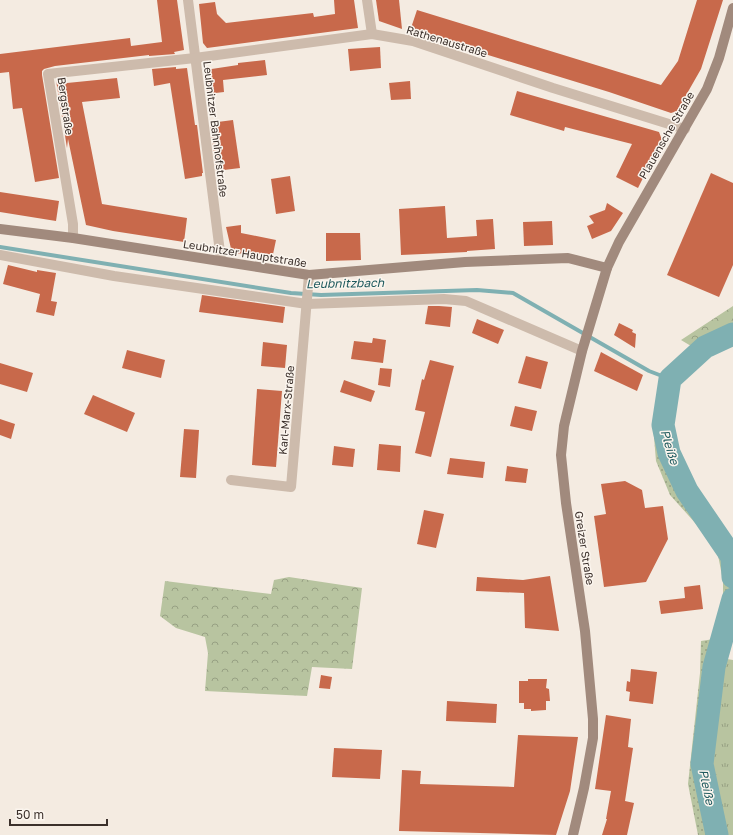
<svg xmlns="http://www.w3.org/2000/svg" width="733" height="835" font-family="'Golos Text',sans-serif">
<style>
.grass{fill:url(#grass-dots)}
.forest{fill:url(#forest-crowns)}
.park{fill:url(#park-tufts)}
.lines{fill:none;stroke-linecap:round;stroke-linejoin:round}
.stream{stroke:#7fb0b2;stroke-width:4}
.river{stroke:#7fb0b2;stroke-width:23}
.building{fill:#c8694b}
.street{stroke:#cdbbac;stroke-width:10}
.secondary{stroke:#a18a7d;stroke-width:10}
.labels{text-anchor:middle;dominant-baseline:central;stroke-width:3;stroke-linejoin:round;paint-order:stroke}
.street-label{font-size:11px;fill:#3b302b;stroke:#fbf5ee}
.water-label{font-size:12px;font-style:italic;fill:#1f5a5e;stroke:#fbf5ee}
</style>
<defs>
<pattern id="grass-dots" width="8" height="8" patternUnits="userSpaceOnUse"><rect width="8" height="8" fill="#b8c4a0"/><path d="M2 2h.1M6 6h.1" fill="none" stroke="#97a083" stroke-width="1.8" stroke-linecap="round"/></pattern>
<pattern id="forest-crowns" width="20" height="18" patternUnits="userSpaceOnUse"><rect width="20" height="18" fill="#b8c4a0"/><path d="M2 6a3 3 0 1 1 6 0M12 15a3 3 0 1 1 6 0" fill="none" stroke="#97a083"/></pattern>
<pattern id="park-tufts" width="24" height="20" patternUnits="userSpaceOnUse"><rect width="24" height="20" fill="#b8c4a0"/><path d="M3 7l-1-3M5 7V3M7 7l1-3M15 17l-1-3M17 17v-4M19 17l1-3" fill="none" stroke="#97a083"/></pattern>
</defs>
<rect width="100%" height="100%" fill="#f4ebe1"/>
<path class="grass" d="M 733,329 L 733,341 L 720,346 L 698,361 L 676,388 L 670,419 L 672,442 L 687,476 L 714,516 L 733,540 L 733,626 L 727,645 L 727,659 L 717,702 L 711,741 L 714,774 L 724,835 L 698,835 L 688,784 L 700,673 L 701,641 L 714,639 L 723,607 L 723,581 L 718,555 L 697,525 L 670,495 L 656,461 L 653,425 L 657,398 L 662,379 L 702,345 Z"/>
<g class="forest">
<path d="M 733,306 L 733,329 L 702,344 L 696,349 L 681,340 Z"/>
<path d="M 289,577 L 362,588 L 352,669 L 312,667 L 307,696 L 205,691 L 208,653 L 205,637 L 176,628 L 160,616 L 165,581 L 271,594 L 274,580 Z"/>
</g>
<path class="park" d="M 727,659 L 733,660 L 733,835 L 724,835 L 714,774 L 711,741 L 717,702 Z"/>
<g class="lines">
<path class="stream" d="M 0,247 L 291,293 L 321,295 L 477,290 L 513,293 L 649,371 L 670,379"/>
<g class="river">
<path d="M 733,334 L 705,347 L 670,379 L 663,425 L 669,453 L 687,491 L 732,557 L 733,577"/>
<path d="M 717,835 L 702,764 L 714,667 L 733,599"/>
</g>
</g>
<g class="building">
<path d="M 157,0 L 177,0 L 184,50 L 174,52 L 175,54 L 149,56 L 149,55 L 55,66 L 44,69 L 42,71 L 42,75 L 59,178 L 35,182 L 22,108 L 13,109 L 9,72 L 0,73 L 0,54 L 130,38 L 131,46 L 162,42 Z"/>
<path d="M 334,0 L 354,0 L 358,28 L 207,48 L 203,43 L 199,4 L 215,2 L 217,14 L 226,23 L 313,13 L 314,17 L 335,14 Z"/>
<path d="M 376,0 L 399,0 L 402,29 L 379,21 Z"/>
<path d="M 697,0 L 723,0 L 701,69 L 677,111 L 671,113 L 609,92 L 410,31 L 417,10 L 661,85 L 678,61 Z"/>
<path d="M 380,47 L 381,68 L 350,71 L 348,49 Z"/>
<path d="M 265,60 L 267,75 L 223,80 L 224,92 L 207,94 L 205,70 L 238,65 L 238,63 Z"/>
<path d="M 176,67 L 176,69 L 187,68 L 195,125 L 197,125 L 203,173 L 202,173 L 202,176 L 185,179 L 170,83 L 154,86 L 152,69 Z"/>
<path d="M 117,78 L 120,98 L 82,102 L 102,204 L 187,218 L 184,242 L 113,231 L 86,225 L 68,139 L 67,148 L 56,80 L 57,84 Z"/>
<path d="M 410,81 L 411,99 L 391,100 L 389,83 Z"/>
<path d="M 517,91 L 659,132 L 662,140 L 638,188 L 616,177 L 632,144 L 565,127 L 564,131 L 510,115 Z"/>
<path d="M 233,120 L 240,168 L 216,171 L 210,123 Z"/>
<path d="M 711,173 L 733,183 L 733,265 L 719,297 L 667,275 Z"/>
<path d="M 290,176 L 295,211 L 276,214 L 271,179 Z"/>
<path d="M 0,192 L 59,201 L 56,221 L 0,212 Z"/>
<path d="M 607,203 L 623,213 L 611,231 L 592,239 L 587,226 L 594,223 L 589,216 L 605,210 Z"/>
<path d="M 445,206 L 447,238 L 477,236 L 476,220 L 493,219 L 495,249 L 467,251 L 467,252 L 401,255 L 399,209 Z"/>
<path d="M 552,221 L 553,245 L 524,246 L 523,222 Z"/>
<path d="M 241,225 L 241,233 L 276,240 L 272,259 L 250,254 L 232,253 L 226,227 Z"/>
<path d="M 326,233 L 360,233 L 361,260 L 326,261 Z"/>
<path d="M 8,265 L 37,272 L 37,270 L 56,273 L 51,301 L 57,302 L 54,316 L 36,312 L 40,294 L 3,284 Z"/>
<path d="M 202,295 L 285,307 L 283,323 L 199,312 Z"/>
<path d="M 428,306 L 439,306 L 452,307 L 450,327 L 425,324 Z"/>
<path d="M 477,319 L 504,330 L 498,344 L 472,333 Z"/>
<path d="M 619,323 L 633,330 L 632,332 L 636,334 L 635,348 L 614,335 Z"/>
<path d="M 373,338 L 386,340 L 383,363 L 351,359 L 354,341 L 372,343 Z"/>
<path d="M 263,342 L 287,345 L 285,368 L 261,366 Z"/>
<path d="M 127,350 L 165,360 L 161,378 L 122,368 Z"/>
<path d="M 601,352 L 643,375 L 637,391 L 594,371 Z"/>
<path d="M 526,356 L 548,362 L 541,389 L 518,383 Z"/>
<path d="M 430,360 L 454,366 L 431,457 L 415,453 L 425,412 L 415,410 L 422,379 L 424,380 Z"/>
<path d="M 0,363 L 33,373 L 27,392 L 0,384 Z"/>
<path d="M 380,368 L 392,369 L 390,387 L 378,385 Z"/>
<path d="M 344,380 L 375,391 L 371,402 L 340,392 Z"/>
<path d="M 257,389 L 282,391 L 276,467 L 252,465 Z"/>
<path d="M 93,395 L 135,413 L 127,432 L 84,414 Z"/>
<path d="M 515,406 L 537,411 L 532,431 L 510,426 Z"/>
<path d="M 0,419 L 15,424 L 11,439 L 0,435 Z"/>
<path d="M 184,429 L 199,430 L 196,478 L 180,477 Z"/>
<path d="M 379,444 L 401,446 L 400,472 L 377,470 Z"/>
<path d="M 334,446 L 355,449 L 353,467 L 332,465 Z"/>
<path d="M 450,458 L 485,462 L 483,478 L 447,474 Z"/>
<path d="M 507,466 L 528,469 L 526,483 L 505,481 Z"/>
<path d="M 625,481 L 642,490 L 645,508 L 663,506 L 668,539 L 646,582 L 604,587 L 594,516 L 606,514 L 601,484 Z"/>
<path d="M 424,510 L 444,514 L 436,548 L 417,544 Z"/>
<path d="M 550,576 L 559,631 L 525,628 L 524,593 L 476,591 L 477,577 L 523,580 Z"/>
<path d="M 700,585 L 703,609 L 661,614 L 659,601 L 685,598 L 684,587 Z"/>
<path d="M 631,669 L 657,672 L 653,704 L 629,701 L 630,692 L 626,691 L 627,681 L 630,682 Z"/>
<path d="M 321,675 L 332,677 L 330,689 L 319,688 Z"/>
<path d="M 528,679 L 547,679 L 546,688 L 549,689 L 550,701 L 546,701 L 546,710 L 531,711 L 531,709 L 524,709 L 524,703 L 519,703 L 519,681 L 528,681 Z"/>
<path d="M 447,701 L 497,704 L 496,723 L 446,721 Z"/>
<path d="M 606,715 L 631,719 L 628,747 L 633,748 L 625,801 L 634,803 L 627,835 L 602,835 L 607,819 L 606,819 L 611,791 L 595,789 Z"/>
<path d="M 518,735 L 578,737 L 570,791 L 556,835 L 399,831 L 402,770 L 421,771 L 420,784 L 514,787 Z"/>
<path d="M 334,748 L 382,750 L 380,779 L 332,777 Z"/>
</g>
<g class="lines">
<g class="street">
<path d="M 188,0 L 221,260"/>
<path d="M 367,0 L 372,34"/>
<path d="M 73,238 L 73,224 L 48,74 L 195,58 L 372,34 L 413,41 L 553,88 L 685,129"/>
<path d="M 0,255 L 114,276 L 307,304 L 444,299 L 466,301 L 582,351"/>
<path d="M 231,480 L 291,487 L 309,275"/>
</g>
<g class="secondary">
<path d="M 0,229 L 73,238 L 309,275 L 465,262 L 568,258 L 607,268"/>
<path d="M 573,835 L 584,788 L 593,738 L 593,719 L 585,631 L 566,503 L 561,455 L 564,426 L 582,351 L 607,268 L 619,242 L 707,89 L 719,58 L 733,8"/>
</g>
</g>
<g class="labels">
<g class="street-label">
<text transform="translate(447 41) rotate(17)">Rathenaustraße</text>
<text transform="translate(66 106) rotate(82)">Bergstraße</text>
<text transform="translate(216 129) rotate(83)">Leubnitzer Bahnhofstraße</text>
<text transform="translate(666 135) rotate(-60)">Plauensche Straße</text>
<text transform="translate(245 253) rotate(9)">Leubnitzer Hauptstraße</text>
<text transform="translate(286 410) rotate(-85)">Karl-Marx-Straße</text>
<text transform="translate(585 548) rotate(81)">Greizer Straße</text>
</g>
<g class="water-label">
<text transform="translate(345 283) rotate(-1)">Leubnitzbach</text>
<text transform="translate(670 447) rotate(73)">Pleiße</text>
<text transform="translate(707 787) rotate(78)">Pleiße</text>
</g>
</g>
<path d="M10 819v6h97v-6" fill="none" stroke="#3b302b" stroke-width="2"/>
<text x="16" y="819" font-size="12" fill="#3b302b" stroke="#fbf5ee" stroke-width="3" paint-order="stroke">50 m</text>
</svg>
